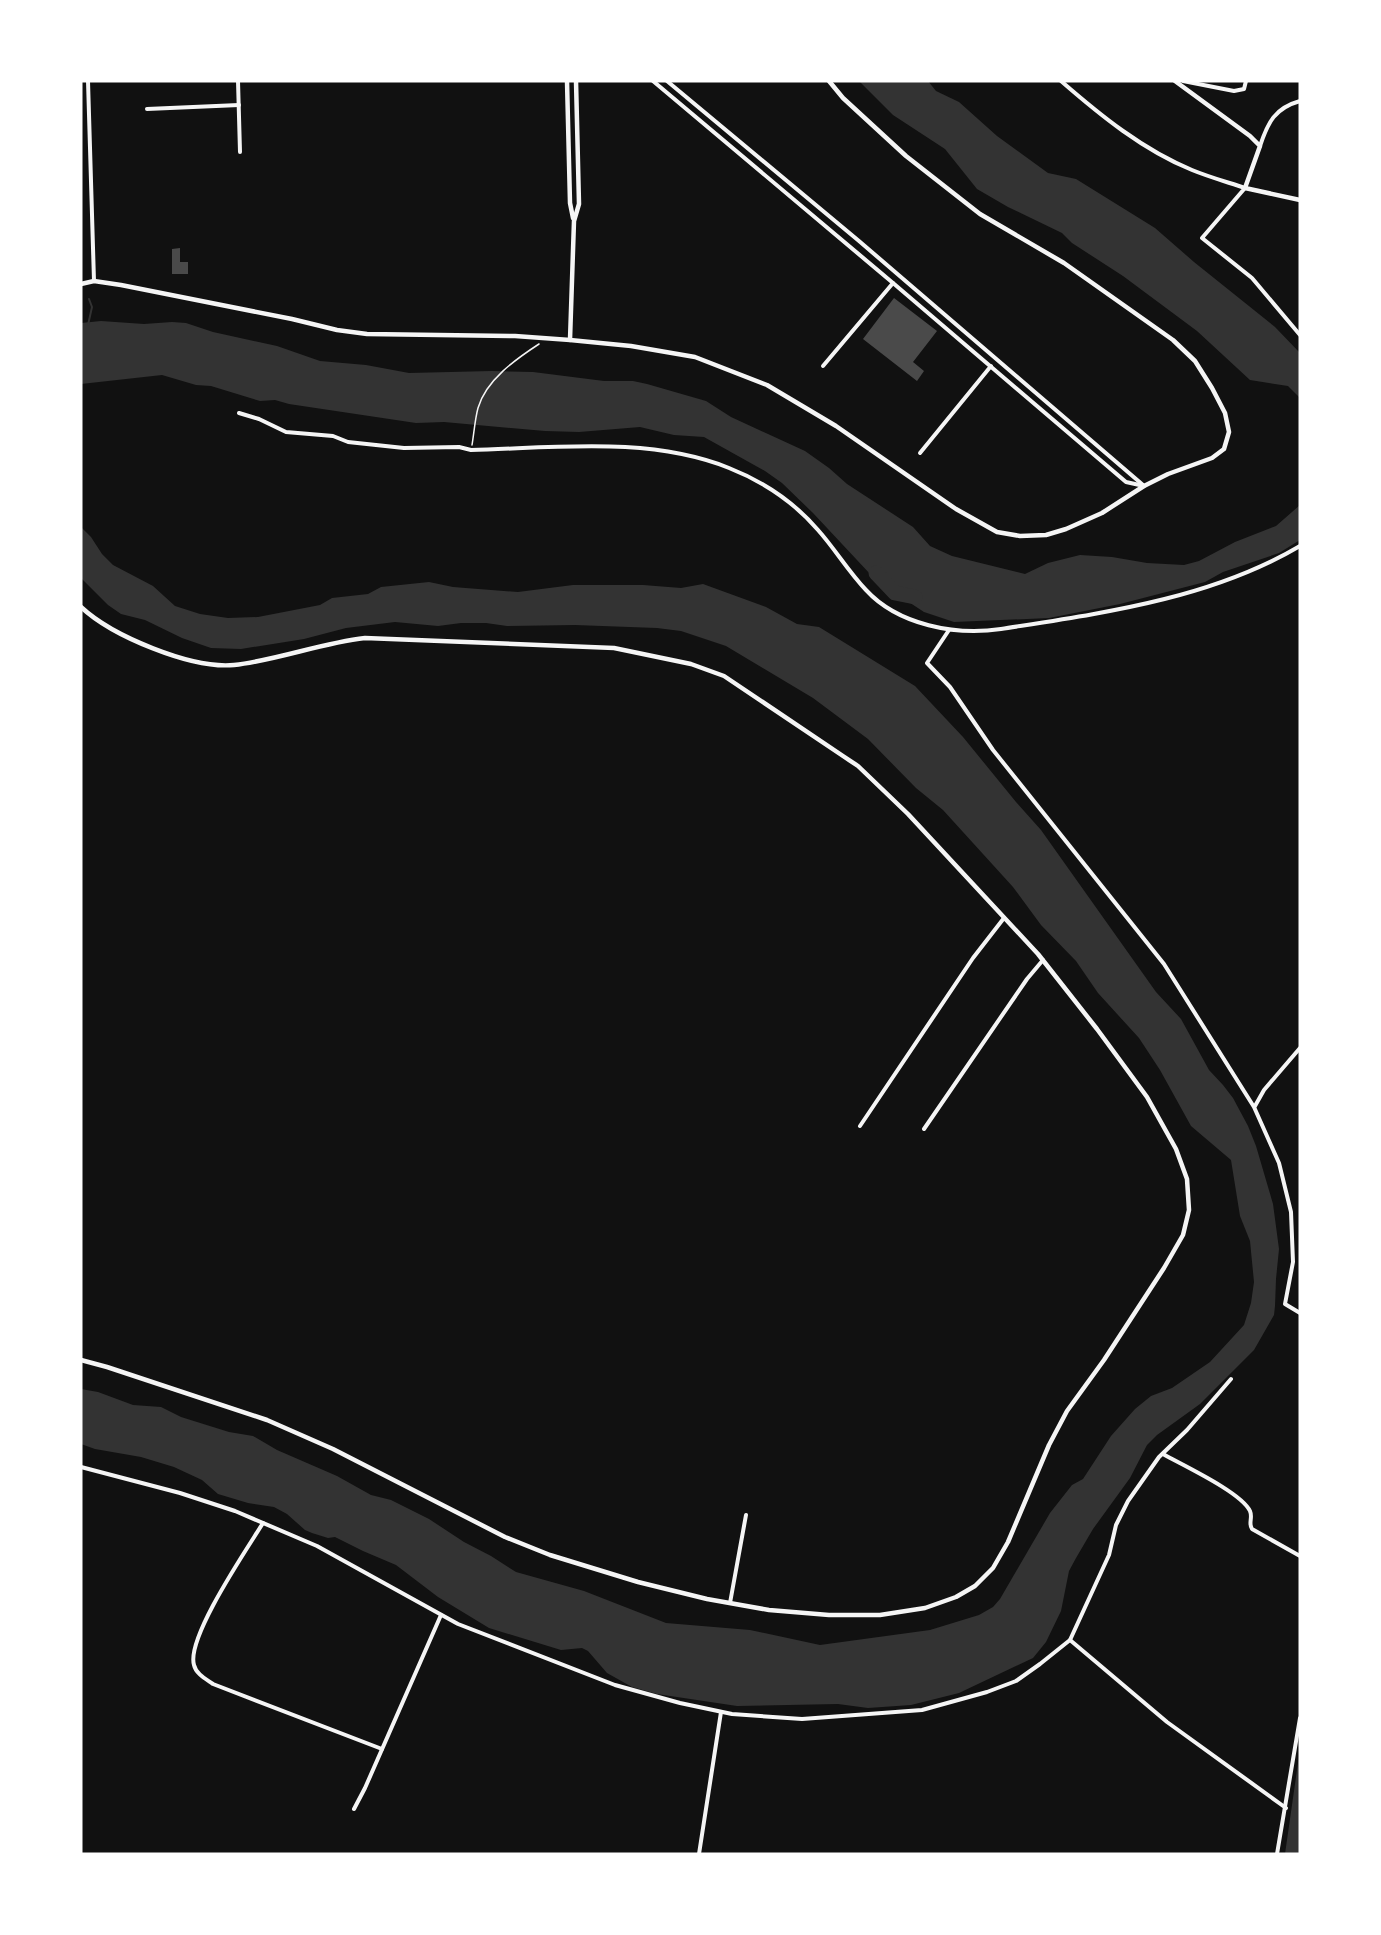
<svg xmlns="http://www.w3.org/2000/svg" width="1381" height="1935" font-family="Lato,sans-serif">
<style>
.water{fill:#333}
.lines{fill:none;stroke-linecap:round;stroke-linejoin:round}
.stream{stroke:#333;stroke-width:2}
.river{stroke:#333;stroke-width:15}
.building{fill:#4a4a4a}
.path{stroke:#f5f5f5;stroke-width:1.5}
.minor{stroke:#f5f5f5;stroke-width:4}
.tertiary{stroke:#f5f5f5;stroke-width:4.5}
</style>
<rect width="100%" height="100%" fill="#111"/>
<g class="water">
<path d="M 859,81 L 928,81 L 936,91 L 959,102 L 997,136 L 1048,173 L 1076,179 L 1155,228 L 1194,262 L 1275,327 L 1300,353 L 1300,398 L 1288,386 L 1250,380 L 1197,331 L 1123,276 L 1072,243 L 1062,233 L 1008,207 L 977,189 L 945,149 L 893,115 Z"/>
<path d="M 101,321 L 144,324 L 172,322 L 186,323 L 213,332 L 277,346 L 320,361 L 366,365 L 409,373 L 492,371 L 533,372 L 604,381 L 633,381 L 647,384 L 706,401 L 731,417 L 805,451 L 829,468 L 847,484 L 913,527 L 930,546 L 952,556 L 1025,574 L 1048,563 L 1080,555 L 1112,557 L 1147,563 L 1184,565 L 1199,561 L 1235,542 L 1276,526 L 1300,505 L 1300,540 L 1279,553 L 1223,572 L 1205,582 L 1120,604 L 1049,618 L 954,622 L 924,612 L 895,593 L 871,575 L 813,513 L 782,483 L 765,471 L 704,437 L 674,435 L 640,427 L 579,432 L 545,431 L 444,422 L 416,423 L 289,404 L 275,400 L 260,401 L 211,386 L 196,385 L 162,375 L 81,384 L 81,323 Z"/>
<path d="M 81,527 L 91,537 L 102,554 L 113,565 L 153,586 L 175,606 L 200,614 L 228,618 L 258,617 L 320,605 L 332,598 L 368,594 L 381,587 L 429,582 L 453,587 L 518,592 L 573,585 L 643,585 L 681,588 L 703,584 L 766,607 L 797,624 L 819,627 L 915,686 L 963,737 L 1016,802 L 1041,830 L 1156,992 L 1181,1019 L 1209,1070 L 1223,1085 L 1233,1098 L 1248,1126 L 1256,1146 L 1273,1204 L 1279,1249 L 1276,1279 L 1275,1306 L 1274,1315 L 1254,1350 L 1200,1404 L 1157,1435 L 1147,1445 L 1130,1478 L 1093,1529 L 1076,1558 L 1069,1571 L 1061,1611 L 1046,1642 L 1033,1658 L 959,1693 L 911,1705 L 868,1708 L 838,1704 L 737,1706 L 657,1694 L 632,1687 L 607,1673 L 588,1651 L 582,1648 L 561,1650 L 489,1628 L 438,1597 L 396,1565 L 363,1551 L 335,1537 L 328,1538 L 312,1533 L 305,1530 L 287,1514 L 274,1507 L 248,1503 L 218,1494 L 202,1480 L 174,1467 L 141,1457 L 95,1449 L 81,1444 L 81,1389 L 98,1392 L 133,1405 L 161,1407 L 181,1417 L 229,1432 L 253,1436 L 277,1450 L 337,1476 L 371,1495 L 391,1500 L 429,1519 L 464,1542 L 491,1556 L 516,1572 L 584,1591 L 666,1623 L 750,1630 L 820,1645 L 930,1630 L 979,1615 L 993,1607 L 1000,1599 L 1050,1513 L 1072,1485 L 1083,1479 L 1111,1436 L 1135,1409 L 1151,1396 L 1172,1388 L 1210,1362 L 1244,1325 L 1251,1303 L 1254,1282 L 1250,1241 L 1240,1216 L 1231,1160 L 1191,1126 L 1160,1070 L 1139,1038 L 1098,993 L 1076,961 L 1041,925 L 1013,887 L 943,810 L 916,788 L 868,739 L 813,698 L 726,646 L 681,631 L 657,628 L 575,625 L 507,626 L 486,623 L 461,623 L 438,626 L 395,622 L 346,628 L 304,639 L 241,649 L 211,648 L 182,638 L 145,620 L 121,614 L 108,605 L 81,578 Z"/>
<path d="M 1300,1749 L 1300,1854 L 1285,1854 Z"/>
</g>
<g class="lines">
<path class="stream" d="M 88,325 L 92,307 L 89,299"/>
<path class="river" d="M 876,573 L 895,593 L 915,597"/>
</g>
<g class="building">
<path d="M 180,248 L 180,262 L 188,262 L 188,274 L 172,274 L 172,249 Z"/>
<path d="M 894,298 L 937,331 L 913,362 L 924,371 L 917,381 L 863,339 Z"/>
</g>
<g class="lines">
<path class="path" d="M 472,445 C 474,433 475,419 478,408 C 486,380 516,359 539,344"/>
<g class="minor">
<path d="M 88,81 L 94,281"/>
<path d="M 238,81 L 240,152"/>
<path d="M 653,81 L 893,283 L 1126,482 L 1144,486"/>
<path d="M 667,81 L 859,241 L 1143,485"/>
<path d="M 1061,81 C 1100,115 1143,150 1192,170 C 1209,177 1227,182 1245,188 L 1202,238 L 1252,278 L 1300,335"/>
<path d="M 1183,81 L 1234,91 L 1244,89 L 1246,81"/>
<path d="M 147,109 L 239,105"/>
<path d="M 1260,146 C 1268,122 1275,108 1300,101"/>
<path d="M 823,366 L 893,283"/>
<path d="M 239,413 L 259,419 L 286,432 L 333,436 L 348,442 L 404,448 L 459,447 L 471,450 C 555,448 649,436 729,468 C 762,481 794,502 818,530 C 835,549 848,571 866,590 C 898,625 956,636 1001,629 C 1103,613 1210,599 1300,546"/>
<path d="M 920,453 L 991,366"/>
<path d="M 949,630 L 927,663 L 950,687 L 993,750 L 1164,964 L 1254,1107 L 1279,1163 L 1291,1212 L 1293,1262 L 1285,1304 L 1300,1313"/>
<path d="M 1255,1106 L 1264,1090 L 1300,1048"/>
<path d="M 860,1126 L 973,958 L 1004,918"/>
<path d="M 924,1129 L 1027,979 L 1043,960"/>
<path d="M 1163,1454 C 1182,1465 1241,1492 1250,1511 C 1253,1518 1248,1523 1252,1529 L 1300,1556"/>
<path d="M 81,1467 L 180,1493 L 235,1511 L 317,1546 L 458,1624 L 615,1685 L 680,1703 L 732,1714 L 802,1719 L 922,1710 L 987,1692 L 1016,1681 L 1040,1664 L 1070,1640 L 1109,1555 L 1116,1525 L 1128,1501 L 1159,1457 L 1187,1430 L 1231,1379"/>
<path d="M 263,1523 C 247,1549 186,1638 194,1665 C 196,1674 206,1679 213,1684 L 382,1749"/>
<path d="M 730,1603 L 746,1515"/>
<path d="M 1070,1640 L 1167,1722 L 1286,1808"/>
<path d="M 354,1809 L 365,1788 L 441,1615"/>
<path d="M 699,1854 L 721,1712"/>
<path d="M 1277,1854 L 1300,1718"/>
</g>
<g class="tertiary">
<path d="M 567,81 L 570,203 L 573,218"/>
<path d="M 1175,81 L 1250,136 L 1260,146 L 1245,188 L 1300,200"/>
<path d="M 81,284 L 94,281 L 121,285 L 292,319 L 337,330 L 367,334 L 515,336 L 570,340 L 631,346 L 695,357 L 767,385 L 836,426 L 956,509 L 997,532 L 1020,536 L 1046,535 L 1066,529 L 1102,513 L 1144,486 L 1168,474 L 1212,458 L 1224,449 L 1229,432 L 1225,413 L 1212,388 L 1195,361 L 1173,340 L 1064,263 L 980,214 L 906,156 L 843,98 L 829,81"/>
<path d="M 570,340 L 574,221 L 579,204 L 576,81"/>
<path d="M 81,607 C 112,636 191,669 234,665 C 278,660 321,643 365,638 L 614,648 L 691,664 L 724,676 L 843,756 L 858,766 L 908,814 L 1038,954 L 1097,1029 L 1147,1097 L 1176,1149 L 1187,1179 L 1189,1210 L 1183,1235 L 1164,1268 L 1104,1360 L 1067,1411 L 1049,1445 L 1008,1542 L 993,1568 L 975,1586 L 956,1597 L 925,1608 L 880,1615 L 829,1615 L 769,1610 L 707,1599 L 638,1582 L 550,1555 L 505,1537 L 333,1449 L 267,1420 L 107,1367 L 81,1360"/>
</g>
</g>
<rect width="1381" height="1935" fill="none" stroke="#ffffff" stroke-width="165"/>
</svg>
